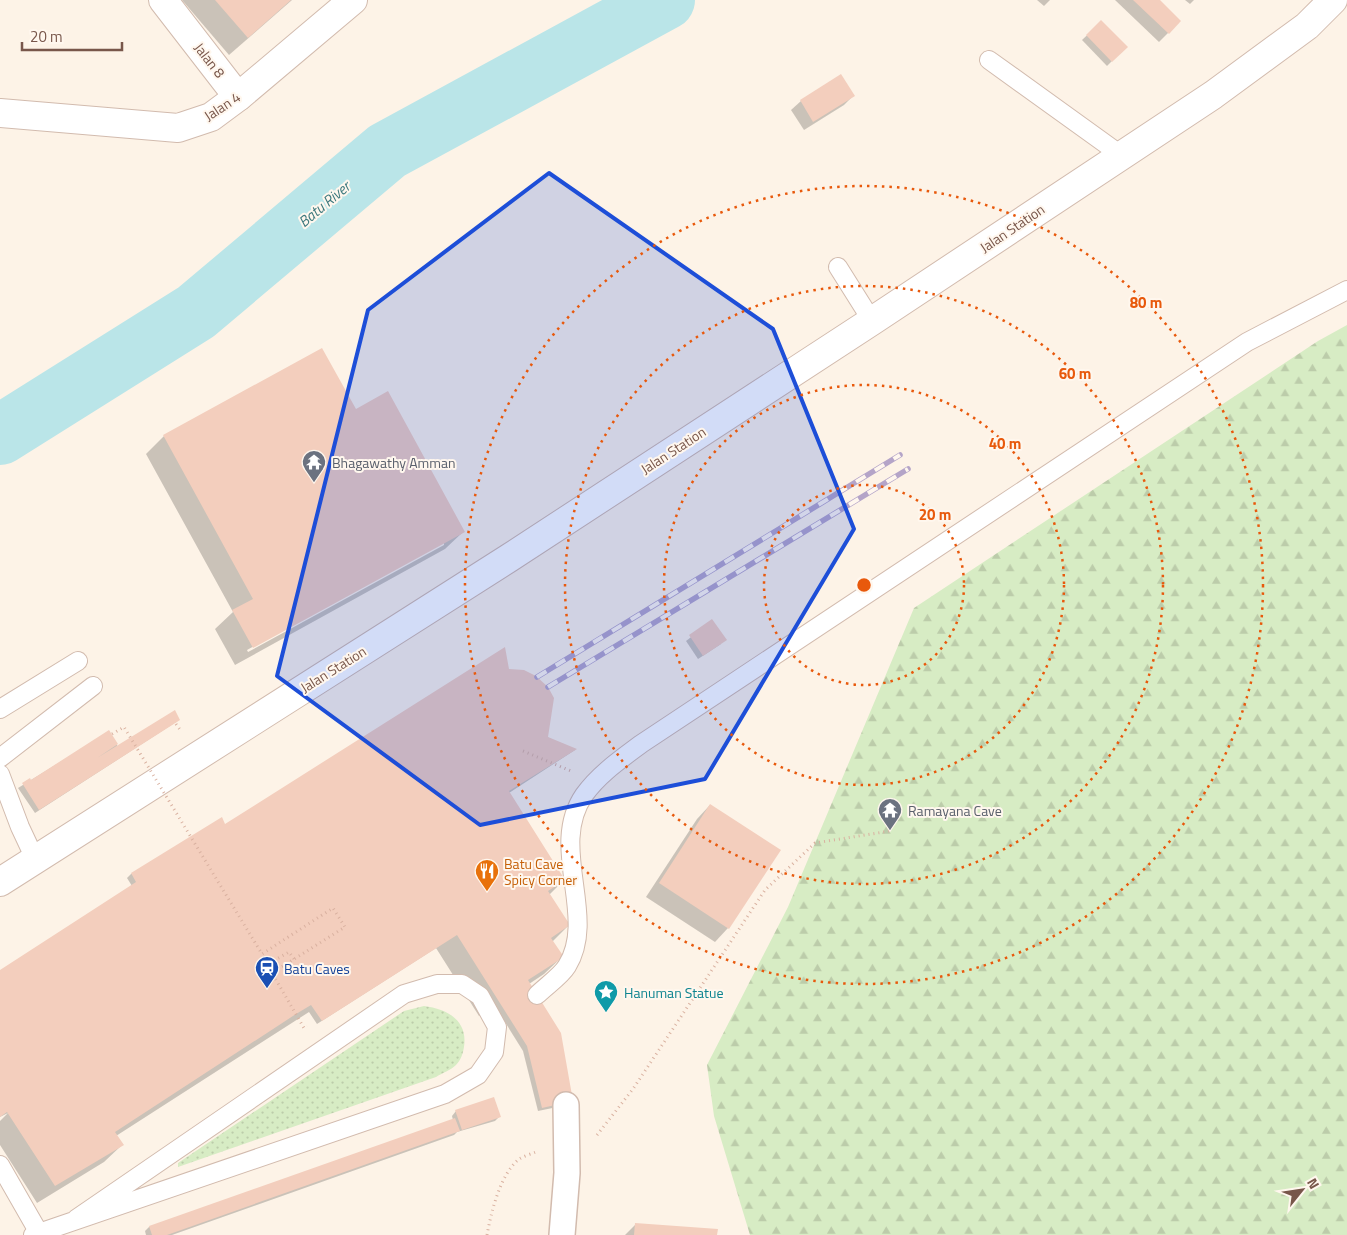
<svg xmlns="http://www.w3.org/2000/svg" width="1347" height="1235" font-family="'Titillium Web',sans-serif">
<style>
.grass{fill:url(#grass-dots)}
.forest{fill:url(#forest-firs)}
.shadow{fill:#0003;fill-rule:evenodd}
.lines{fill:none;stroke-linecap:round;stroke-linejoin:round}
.river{stroke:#bae5e8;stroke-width:60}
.building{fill:#f3cebd}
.service-casing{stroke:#d2bbae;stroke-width:20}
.pedestrian-casing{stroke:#d2bbae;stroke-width:28}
.minor-casing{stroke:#d2bbae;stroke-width:30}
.tertiary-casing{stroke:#d2bbae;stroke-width:30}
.path{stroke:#d9b1a0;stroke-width:3;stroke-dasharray:1 4;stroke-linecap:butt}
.service{stroke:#fff;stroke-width:18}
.pedestrian{stroke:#fff;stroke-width:25}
.minor{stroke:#fff;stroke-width:28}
.tertiary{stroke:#fff;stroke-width:28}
.rail-casing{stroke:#b4a4c8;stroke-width:5.5}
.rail{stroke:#fff7ee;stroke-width:4;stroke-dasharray:11;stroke-linecap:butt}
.path-bridge{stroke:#d9b1a0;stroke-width:3;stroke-dasharray:1 4;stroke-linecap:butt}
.marked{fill:#1d4ed8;fill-opacity:0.2;stroke:#1d4ed8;stroke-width:4;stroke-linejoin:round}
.ring{fill:none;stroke:#e8590c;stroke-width:2.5;stroke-dasharray:2.5 5}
.labels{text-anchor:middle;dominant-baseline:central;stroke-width:4;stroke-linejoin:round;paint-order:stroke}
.street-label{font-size:14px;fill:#78564a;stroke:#fff7ee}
.worship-label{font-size:14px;fill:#5b616d;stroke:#fff7ee;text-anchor:start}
.food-label{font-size:14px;fill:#c56008;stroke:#fff7ee;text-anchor:start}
.transit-label{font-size:14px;fill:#164399;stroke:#fff7ee;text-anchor:start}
.culture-label{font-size:14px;fill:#0d838f;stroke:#fff7ee;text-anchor:start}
.water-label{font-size:15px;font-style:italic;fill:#3c787d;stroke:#fff7ee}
.centre{fill:#e8590c;stroke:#fff7ee;stroke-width:2.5}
.ring-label{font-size:15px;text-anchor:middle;font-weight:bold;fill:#e8590c;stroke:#fff7ee;stroke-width:4;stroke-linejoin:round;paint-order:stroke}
</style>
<defs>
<pattern id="grass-dots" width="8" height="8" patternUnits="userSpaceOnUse" patternTransform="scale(1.25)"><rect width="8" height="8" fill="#d7ecc4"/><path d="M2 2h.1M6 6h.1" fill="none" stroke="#bcccaa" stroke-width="1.8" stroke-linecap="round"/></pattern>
<pattern id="forest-firs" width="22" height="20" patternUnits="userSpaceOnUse" patternTransform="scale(1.25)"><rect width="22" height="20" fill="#d7ecc4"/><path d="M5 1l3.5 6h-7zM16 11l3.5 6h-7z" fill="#bcccaa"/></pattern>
</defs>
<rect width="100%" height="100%" fill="#fdf3e7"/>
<path class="grass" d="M 424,1006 C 447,1009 468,1020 464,1047 C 463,1053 461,1060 456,1065 C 451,1070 442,1073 436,1077 L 178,1167 L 178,1163 L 404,1011 Z"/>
<path class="forest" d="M 1347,325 L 1347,1235 L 750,1235 L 714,1116 L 707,1065 L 788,907 L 914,608 L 1318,341 Z"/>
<g class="shadow">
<path d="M 182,0 L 292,0 L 229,55 Z"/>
<path d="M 1037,0 L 1050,0 L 1044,6 Z"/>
<path d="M 1115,0 L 1158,0 L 1180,21 L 1159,42 Z"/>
<path d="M 1185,0 L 1194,0 L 1190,4 Z"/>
<path d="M 1101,22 L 1126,47 L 1107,66 L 1082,40 Z"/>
<path d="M 841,76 L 853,96 L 844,105 L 804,130 L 791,110 L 801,101 Z"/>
<path d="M 355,411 L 463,532 L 445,549 L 235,665 L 215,629 L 233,612 L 146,454 L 164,436 ZM 444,542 L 444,545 L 248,652 L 247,650 Z"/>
<path d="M 712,621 L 721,644 L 698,659 L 686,641 Z"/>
<path d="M 508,670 L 547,737 L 575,750 L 509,793 L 564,880 L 549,895 L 569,925 L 552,942 L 562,957 L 544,974 L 529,984 L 567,1105 L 538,1111 L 523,1051 L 495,1006 L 479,1016 L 436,948 L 317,1024 L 309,1012 L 116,1136 L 122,1145 L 104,1162 L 37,1203 L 0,1145 L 0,1121 L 8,1113 L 0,1117 L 0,971 L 132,886 L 127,878 L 131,874 L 221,819 L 225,826 Z"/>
<path d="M 179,720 L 35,813 L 18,788 L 109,732 L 118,747 Z"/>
<path d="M 710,805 L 728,928 L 715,942 L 646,897 L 697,819 Z"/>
<path d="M 456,1111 L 499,1117 L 495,1121 L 457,1132 L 454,1135 L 172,1235 L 146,1235 L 145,1231 L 149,1227 L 453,1120 L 452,1116 Z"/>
<path d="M 636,1224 L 716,1235 L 625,1235 Z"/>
</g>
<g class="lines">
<path class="river" d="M 0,435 L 196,312 L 387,151 L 665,0"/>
</g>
<g class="building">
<path d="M 215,0 L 291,0 L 248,38 Z"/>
<path d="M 1133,0 L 1160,0 L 1181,21 L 1169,34 Z"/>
<path d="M 1101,20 L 1128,47 L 1112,62 L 1086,35 Z"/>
<path d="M 841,74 L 855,96 L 813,122 L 800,100 Z"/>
<path d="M 322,348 L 356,409 L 388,391 L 465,532 L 253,648 L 232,610 L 253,599 L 163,435 Z"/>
<path d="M 712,619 L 727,640 L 703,656 L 689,635 Z"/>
<path d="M 505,647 L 509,669 L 524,670 L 536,676 L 548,687 L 554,698 L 548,737 L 577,749 L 509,791 L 565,880 L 548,891 L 570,925 L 551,938 L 564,957 L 528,980 L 561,1033 L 573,1101 L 542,1108 L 527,1046 L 457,935 L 322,1021 L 311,1005 L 296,1014 L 115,1132 L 124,1145 L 55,1186 L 7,1112 L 0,1117 L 0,970 L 136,882 L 131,873 L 222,817 L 225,824 Z"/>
<path d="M 175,710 L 180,720 L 39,810 L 22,783 L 30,778 L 31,780 L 109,730 L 118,744 L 97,758 Z"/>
<path d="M 710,804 L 781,850 L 729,929 L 659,883 Z"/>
<path d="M 494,1097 L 501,1117 L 462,1130 L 455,1110 Z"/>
<path d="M 455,1118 L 460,1131 L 167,1235 L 152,1235 L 149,1226 Z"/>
<path d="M 635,1223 L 718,1229 L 717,1235 L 634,1235 Z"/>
</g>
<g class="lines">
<g class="service-casing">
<g id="service">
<path d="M 989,60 L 1121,155"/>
<path d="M 838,267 L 872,321"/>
<path d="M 0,709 L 78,661"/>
<path d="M 0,758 L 93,686"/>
<path d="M 0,774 L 20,827 L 35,859"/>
<path d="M 537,995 C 546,986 561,976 567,966 C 598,916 548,847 584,795 C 599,774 621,759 641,744 L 1247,342 L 1347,290"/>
<path d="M 0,1165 L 39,1233"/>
<path d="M 33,1235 L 445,1094 L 478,1075 L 494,1052 L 497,1027 L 480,996 L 462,984 L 437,984 L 404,994 L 76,1219"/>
</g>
</g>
<g class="pedestrian-casing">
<path id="pedestrian" d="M 562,1235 L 567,1173 L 566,1105"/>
</g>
<g class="minor-casing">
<g id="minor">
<path d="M 163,0 L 238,97"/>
<path d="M 0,113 L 178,128 L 211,117 L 238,97 L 353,0"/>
</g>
</g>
<g class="tertiary-casing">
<path id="tertiary" d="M 0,882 L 509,558 L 872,321 L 1213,95 L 1307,26 L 1333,0"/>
</g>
<g class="path">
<path d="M 176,724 L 181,731"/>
<path d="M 523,751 L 571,771"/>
<path d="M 294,959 L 289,952 L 268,964 L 262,954 L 333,908 L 345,927 L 272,973 L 304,1028 L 307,1026"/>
<path d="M 597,1135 L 633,1089 L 765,890 L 815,843 L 890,831"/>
<path d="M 487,1235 C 491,1213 500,1175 518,1160 C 523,1156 531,1154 536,1152"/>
</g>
<use href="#service" class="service"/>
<use href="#pedestrian" class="pedestrian"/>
<use href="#minor" class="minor"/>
<use href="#tertiary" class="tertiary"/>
<g class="rail-casing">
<g id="rail">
<path d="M 537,677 L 900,455"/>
<path d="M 548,687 L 908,469"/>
</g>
</g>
<use href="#rail" class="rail"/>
<path class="path-bridge" d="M 112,734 L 124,727 L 262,954"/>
</g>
<path class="marked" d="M 549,173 L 773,329 L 854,529 L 705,779 L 480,825 L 277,676 L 368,310 Z"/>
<g class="ring">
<circle cx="864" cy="585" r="100"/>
<circle cx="864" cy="585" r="200"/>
<circle cx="864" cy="585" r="299"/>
<circle cx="864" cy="585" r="399"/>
</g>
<defs>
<g id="temple-pin" transform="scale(1.25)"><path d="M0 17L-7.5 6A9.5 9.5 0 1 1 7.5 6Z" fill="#6b7280" stroke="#fff7ee"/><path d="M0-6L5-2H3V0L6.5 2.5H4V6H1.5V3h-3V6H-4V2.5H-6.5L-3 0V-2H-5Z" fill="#fff"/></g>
<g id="restaurant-pin" transform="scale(1.25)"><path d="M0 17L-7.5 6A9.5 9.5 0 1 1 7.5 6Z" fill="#e8710a" stroke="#fff7ee"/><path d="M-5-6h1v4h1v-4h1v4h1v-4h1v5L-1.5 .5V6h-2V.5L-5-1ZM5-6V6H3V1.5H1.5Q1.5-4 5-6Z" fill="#fff"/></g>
<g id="station-pin" transform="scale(1.25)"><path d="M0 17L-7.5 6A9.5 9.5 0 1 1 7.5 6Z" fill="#1a4fb4" stroke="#fff7ee"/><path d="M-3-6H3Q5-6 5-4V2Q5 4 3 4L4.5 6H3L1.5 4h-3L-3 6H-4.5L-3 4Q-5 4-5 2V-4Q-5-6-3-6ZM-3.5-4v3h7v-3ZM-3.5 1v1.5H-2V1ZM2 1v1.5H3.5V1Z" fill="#fff"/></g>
<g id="sight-pin" transform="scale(1.25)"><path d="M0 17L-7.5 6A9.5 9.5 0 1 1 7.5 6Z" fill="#0f9aa8" stroke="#fff7ee"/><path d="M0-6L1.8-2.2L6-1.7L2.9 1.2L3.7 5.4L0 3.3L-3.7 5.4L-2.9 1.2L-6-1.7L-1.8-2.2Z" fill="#fff"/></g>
</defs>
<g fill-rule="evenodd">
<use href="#temple-pin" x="314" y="462"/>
<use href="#temple-pin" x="890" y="810"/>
<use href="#restaurant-pin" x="487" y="871"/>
<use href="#station-pin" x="267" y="968"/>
<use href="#sight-pin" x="606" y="992"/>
</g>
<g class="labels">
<g class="street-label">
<text transform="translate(210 60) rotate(52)">Jalan 8</text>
<text transform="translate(222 106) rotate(-33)">Jalan 4</text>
<text transform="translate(1012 228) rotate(-34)">Jalan Station</text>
<text transform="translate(673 450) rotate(-33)">Jalan Station</text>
<text transform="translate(333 669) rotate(-32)">Jalan Station</text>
</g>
<g class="worship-label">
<text x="332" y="462">Bhagawathy Amman</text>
<text x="908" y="810">Ramayana Cave</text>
</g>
<g class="food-label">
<text x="504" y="863">Batu Cave<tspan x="504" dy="16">Spicy Corner</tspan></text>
</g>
<g class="transit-label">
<text x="284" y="968">Batu Caves</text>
</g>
<g class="culture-label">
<text x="624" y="992">Hanuman Statue</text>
</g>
<g class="water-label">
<text transform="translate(324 204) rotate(-40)">Batu River</text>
</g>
</g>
<circle cx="864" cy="585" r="8" class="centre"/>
<g class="ring-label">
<text x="1146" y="308">80 m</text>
<text x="1075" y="379">60 m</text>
<text x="1005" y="449">40 m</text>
<text x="935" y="520">20 m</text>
</g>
<g transform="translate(1302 1190) rotate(60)" stroke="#fff7ee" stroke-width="4" paint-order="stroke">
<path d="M0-4L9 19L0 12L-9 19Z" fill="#78564a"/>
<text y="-8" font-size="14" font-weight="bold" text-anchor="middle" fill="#78564a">N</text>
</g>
<path d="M22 42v8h100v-8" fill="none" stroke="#78564a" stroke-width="2.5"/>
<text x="30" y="42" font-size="15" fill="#78564a" stroke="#fff7ee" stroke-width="4" paint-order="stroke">20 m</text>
</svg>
